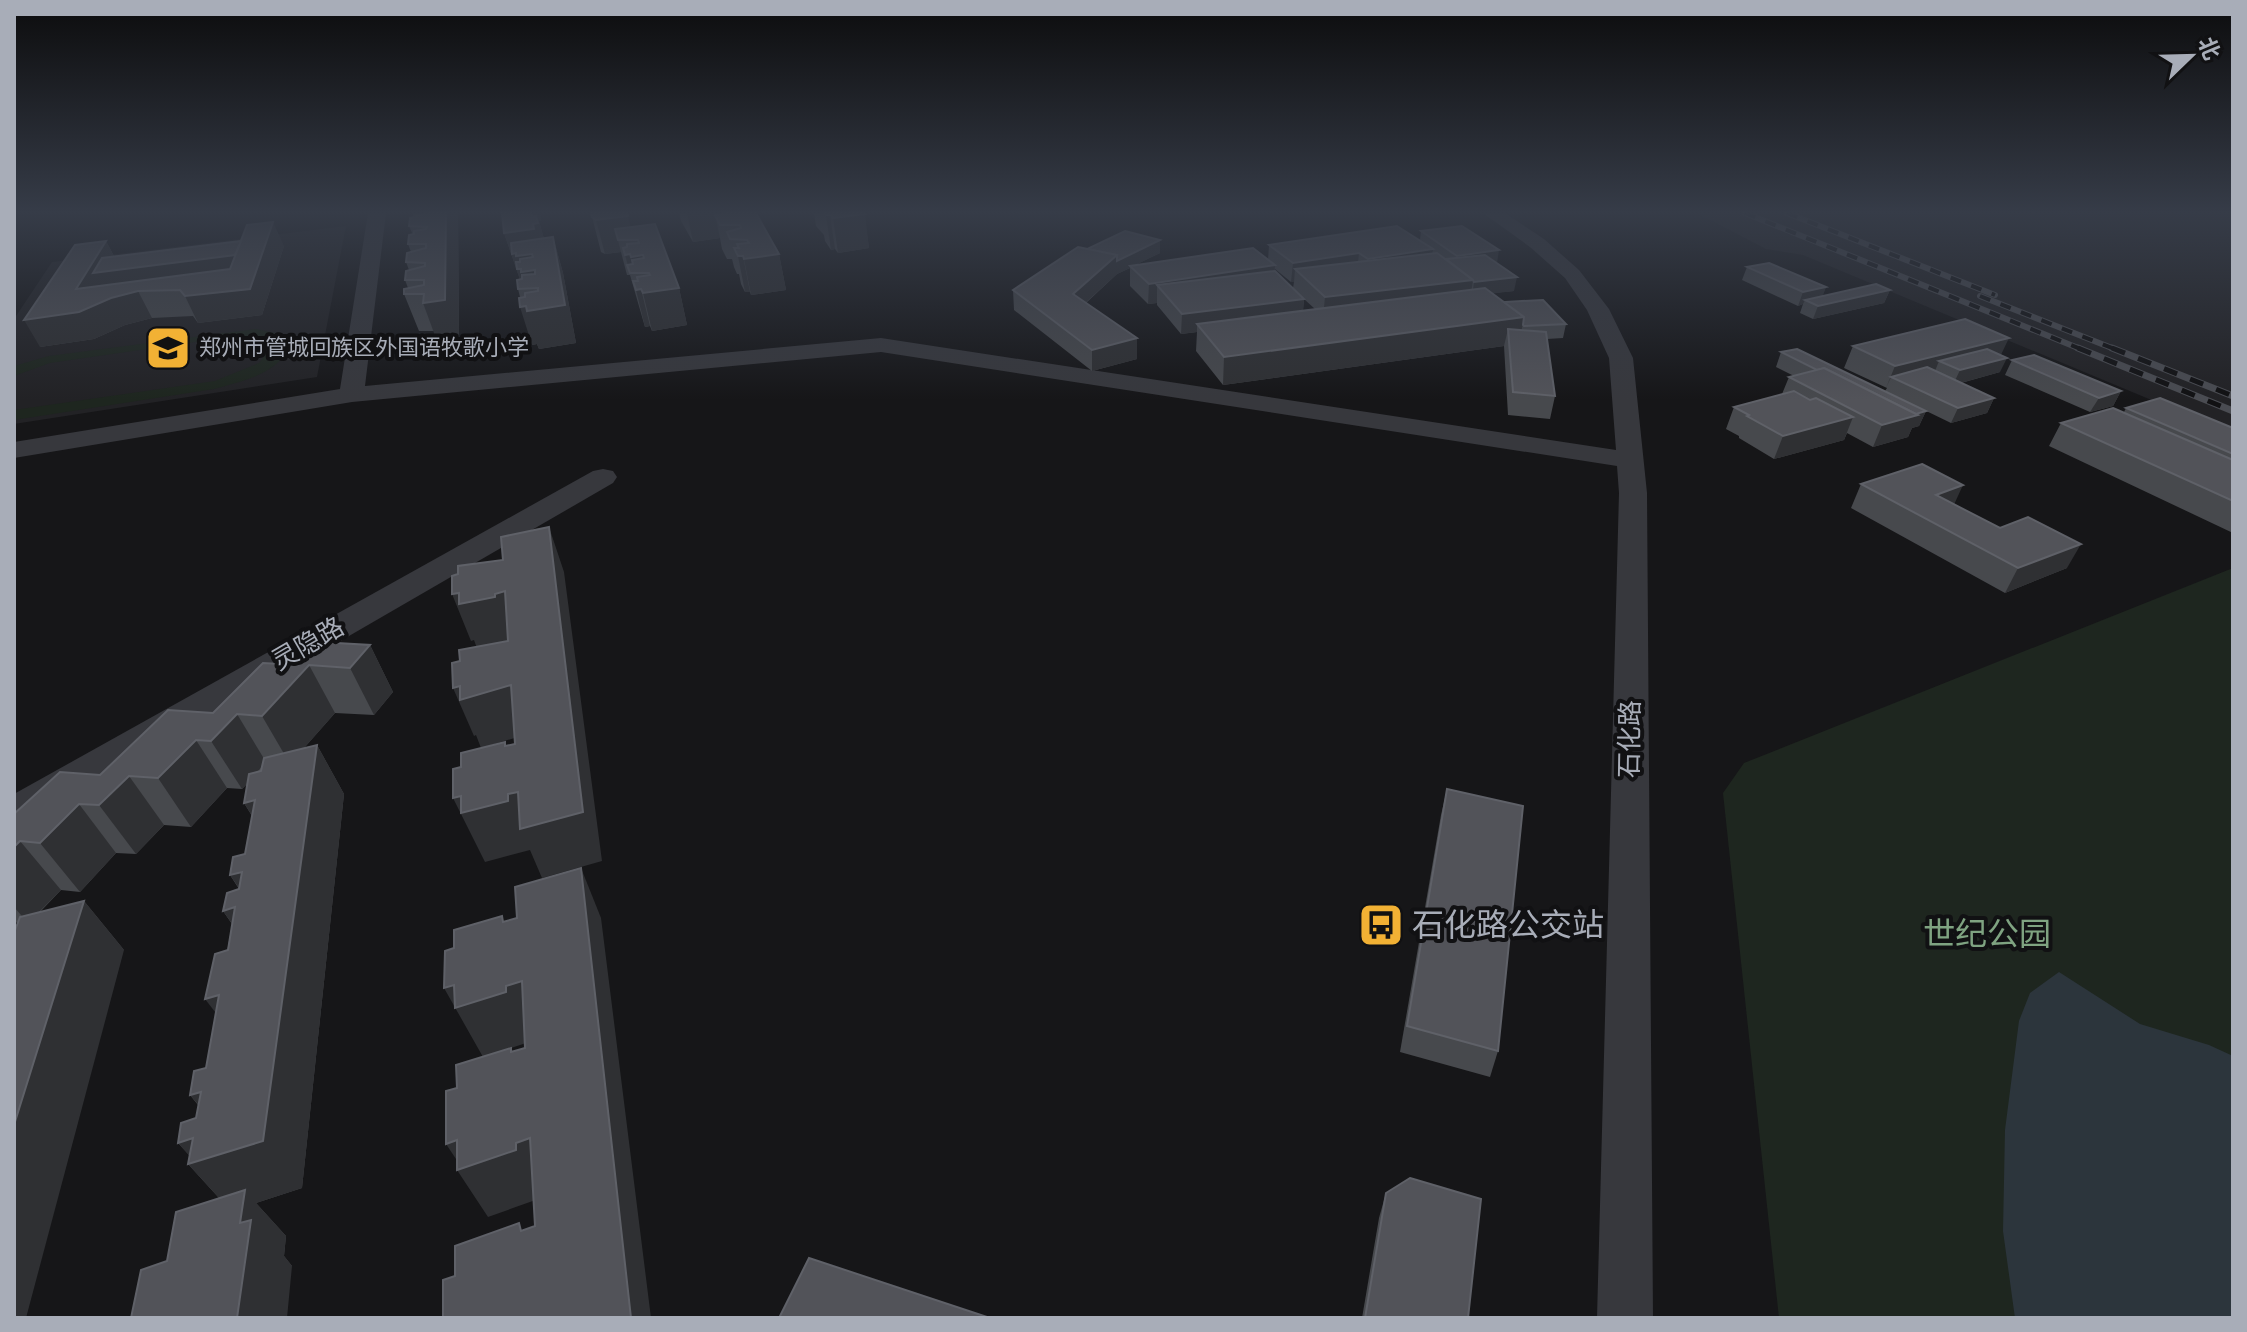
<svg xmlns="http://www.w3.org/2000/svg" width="2247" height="1332" font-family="Karla,'Noto Sans SC',sans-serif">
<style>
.built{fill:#222225}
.green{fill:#1e261f}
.water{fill:#2c353c}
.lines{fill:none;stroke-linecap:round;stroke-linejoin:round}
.minor{fill:#37383d;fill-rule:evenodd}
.rail-far1-casing{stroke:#4a4c52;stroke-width:6}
.rail-casing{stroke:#4a4c52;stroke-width:7}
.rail-far1{stroke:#111113;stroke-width:4;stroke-dasharray:11;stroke-linecap:butt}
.rail{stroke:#111113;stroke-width:5;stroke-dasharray:14;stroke-linecap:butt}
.wall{fill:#47494d;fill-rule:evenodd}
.shaded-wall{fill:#2f3033}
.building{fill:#525359;stroke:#5f6168;stroke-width:2}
.labels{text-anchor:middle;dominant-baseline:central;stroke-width:8;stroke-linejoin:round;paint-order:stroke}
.far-poi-label{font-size:22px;fill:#a8adb8;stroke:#111113;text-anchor:start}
.street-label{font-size:26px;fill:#a8adb8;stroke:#111113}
.near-poi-label{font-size:32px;fill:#a8adb8;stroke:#111113;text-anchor:start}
.near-park-label{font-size:32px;fill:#7fa381;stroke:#111113}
</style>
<rect width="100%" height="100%" fill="#161618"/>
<g class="built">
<path d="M 1697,213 L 2233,213 L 2233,434 L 1803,255 L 1766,249 Z"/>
<path d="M 346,226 L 317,377 L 14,424 L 14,319 L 52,262 Z"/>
</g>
<g class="green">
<path d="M 256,329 L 275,333 L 286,340 L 288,350 C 274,375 240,382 214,389 L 14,420 L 14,410 L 215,381 L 259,363 L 268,351 L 258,341 L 230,337 L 50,363 L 14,376 L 14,366 L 49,356 Z"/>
<path d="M 2233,568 L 2233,1318 L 1779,1318 L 1723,793 L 1744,763 Z"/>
</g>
<path class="water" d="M 2059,972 L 2140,1024 L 2209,1045 L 2233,1056 L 2233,1318 L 2015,1318 L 2003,1231 L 2005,1130 L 2019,1021 L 2030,993 Z"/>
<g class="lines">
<g class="minor">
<path d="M 368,213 L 386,213 L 365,386 L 881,338 L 1616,450 L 1609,358 L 1587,310 L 1565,278 L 1530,247 L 1483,213 L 1505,213 L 1544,239 L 1579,270 L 1609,309 L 1633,358 L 1647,493 L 1653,1318 L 1597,1318 L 1619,493 L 1617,466 L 881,352 L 352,402 L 14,458 L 14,442 L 340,389 Z"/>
<path d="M 603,469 L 613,471 L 617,477 L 613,483 L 28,822 L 14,826 L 14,794 L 593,471 Z"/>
</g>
<g class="rail-far1-casing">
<g id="rail-far1">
<path d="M 1745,213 L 2083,350"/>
<path d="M 1787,213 L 1995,295"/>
<path d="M 1980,296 L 2117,350"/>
</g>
</g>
<g class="rail-casing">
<g id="rail">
<path d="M 2078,348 L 2233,411"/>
<path d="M 2112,348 L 2233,396"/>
</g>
</g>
<use href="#rail-far1" class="rail-far1"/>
<use href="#rail" class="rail"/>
</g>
<g class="wall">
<path d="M 412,213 L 458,213 L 459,338 L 437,341 L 434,331 L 419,331 L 404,294 L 408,288 L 405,280 L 409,270 L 406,262 L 411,252 L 408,244 L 413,235 L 409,226 L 414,218 Z"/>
<path d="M 502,213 L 540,213 L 541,221 L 539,221 L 544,239 L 553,237 L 563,273 L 576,343 L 539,349 L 537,344 L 532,345 L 518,289 L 520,279 L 504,233 Z"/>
<path d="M 591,213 L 631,227 L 679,288 L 687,325 L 652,331 L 650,326 L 645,327 L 630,275 L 627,275 L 621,252 L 605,254 L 601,252 Z"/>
<path d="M 679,213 L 726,213 L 779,254 L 786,290 L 751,295 L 750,292 L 745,292 L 741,284 L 739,274 L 737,274 L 734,267 L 732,259 L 727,259 L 722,249 L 720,238 L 693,242 L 681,221 Z"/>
<path d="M 814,213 L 864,213 L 869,248 L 838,253 L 835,249 L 831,250 L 825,241 L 824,235 L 816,226 Z"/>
<path d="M 1421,231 L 1497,263 L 1514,291 L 1492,293 L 1504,302 L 1566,324 L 1563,338 L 1547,339 L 1555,396 L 1550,419 L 1508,415 L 1504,346 L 1223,385 L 1196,351 L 1197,332 L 1181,334 L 1157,305 L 1157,303 L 1148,304 L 1130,286 L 1130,268 L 1117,274 L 1086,303 L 1137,338 L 1137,359 L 1092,371 L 1014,310 L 1013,290 L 1087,249 L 1160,253 L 1135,265 L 1268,260 L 1269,245 L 1420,240 ZM 1275,269 L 1291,282 L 1294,282 L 1293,288 L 1275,271 ZM 1304,299 L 1315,309 L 1303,311 Z"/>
<path d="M 106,241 L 114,256 L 284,246 L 262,315 L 198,323 L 193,316 L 152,318 L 125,325 L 94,339 L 40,347 Z"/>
<path d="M 1747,267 L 1826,287 L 1822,296 L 1890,290 L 1884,303 L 1813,319 L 1800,313 L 1803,304 L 1798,306 L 1742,280 Z"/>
<path d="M 1853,346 L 2000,355 L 2000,372 L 1961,383 L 1994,398 L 1987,413 L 1951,423 L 1885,391 L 1887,388 L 1844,368 Z"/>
<path d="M 1781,352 L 1926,411 L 1919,426 L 1912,428 L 1908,437 L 1873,447 L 1847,433 L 1844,440 L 1774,459 L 1739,438 L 1739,436 L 1726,429 L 1734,407 L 1782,394 L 1789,377 L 1794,376 L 1776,367 Z"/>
<path d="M 2012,360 L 2121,391 L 2113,406 L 2090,412 L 2005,375 Z"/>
<path d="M 2126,408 L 2233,428 L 2233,533 L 2049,446 L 2061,423 L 2124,412 Z"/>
<path d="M 1861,484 L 1954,504 L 2000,528 L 2067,568 L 2005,593 L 1851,508 Z"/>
<path d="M 370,645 L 393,692 L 374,715 L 335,713 L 304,748 L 317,745 L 344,794 L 302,1188 L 256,1203 L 286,1236 L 284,1256 L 292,1266 L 167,1261 L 219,1198 L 188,1164 L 190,1156 L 178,1143 L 196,1118 L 198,1105 L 190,1095 L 206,1068 L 232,924 L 223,911 L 239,889 L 230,875 L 245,854 L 252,816 L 244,803 L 248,783 L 242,789 L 227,788 L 191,827 L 164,825 L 136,854 L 116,853 L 80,892 L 61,890 L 40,912 L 84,901 L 124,950 L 14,922 L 14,814 L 100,775 L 298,665 Z"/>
<path d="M 1447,789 L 1498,1051 L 1490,1077 L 1400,1052 L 1441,815 Z"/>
<path d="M 1386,1193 L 1468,1318 L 1362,1318 L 1379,1218 Z"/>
</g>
<g class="shaded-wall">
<path d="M 446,213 L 458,213 L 459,338 L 437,341 L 423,303 Z"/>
<path d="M 531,213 L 540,213 L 541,221 L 539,221 L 544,239 L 538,288 L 523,289 L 504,233 Z"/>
<path d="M 687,213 L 718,213 L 721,225 L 715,215 L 720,238 L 693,242 Z"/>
<path d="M 865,214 L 869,248 L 838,253 L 833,218 Z"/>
<path d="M 826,215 L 830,215 L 835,249 L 831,250 Z"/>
<path d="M 628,216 L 634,240 L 615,229 L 621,252 L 605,254 L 596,220 Z"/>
<path d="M 273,222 L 284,246 L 262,315 L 198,323 L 185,296 L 250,289 Z"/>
<path d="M 553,237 L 563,273 L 576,343 L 539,349 L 537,344 L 532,345 L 520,307 L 565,305 Z"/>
<path d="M 1160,240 L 1160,253 L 1131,267 L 1130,266 L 1130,268 L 1117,274 L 1073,314 L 1073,294 L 1117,255 Z"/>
<path d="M 106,241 L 119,266 L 241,254 L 249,273 L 104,292 L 111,298 L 138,291 L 152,318 L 125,325 L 94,339 L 40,347 L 24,320 L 76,289 Z"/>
<path d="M 1433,249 L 1430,268 L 1366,278 L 1368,259 Z"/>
<path d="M 1499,250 L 1497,263 L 1455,269 L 1457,256 Z"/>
<path d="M 1359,253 L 1357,272 L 1295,269 L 1294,282 L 1291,282 L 1293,263 Z"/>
<path d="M 630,254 L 634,273 L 630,273 L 625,255 Z"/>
<path d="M 779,254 L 786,290 L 751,295 L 744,259 Z"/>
<path d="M 643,255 L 648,273 L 635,273 L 631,257 Z"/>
<path d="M 738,256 L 743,256 L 750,292 L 745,292 Z"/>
<path d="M 1275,265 L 1274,284 L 1157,285 L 1157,303 L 1148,304 L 1149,284 Z"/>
<path d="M 1517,277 L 1514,291 L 1472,296 L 1474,282 Z"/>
<path d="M 1473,280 L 1470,300 L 1323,318 L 1325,297 Z"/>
<path d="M 1826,287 L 1821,301 L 1805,300 L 1803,304 L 1798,306 L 1803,292 Z"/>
<path d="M 679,288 L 687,325 L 652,331 L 643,293 Z"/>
<path d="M 641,289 L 650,326 L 645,327 L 636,290 Z"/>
<path d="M 1890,290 L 1884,303 L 1813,319 L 1818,306 Z"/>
<path d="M 1304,299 L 1302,319 L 1197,324 L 1197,332 L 1181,334 L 1182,314 Z"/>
<path d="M 1524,317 L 1519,344 L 1508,329 L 1504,346 L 1223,385 L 1224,357 Z"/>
<path d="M 1137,338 L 1137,359 L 1092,371 L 1092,350 Z"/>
<path d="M 2009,338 L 1999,359 L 1939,361 L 1933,376 L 1891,377 L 1886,388 L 1895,366 Z"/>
<path d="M 2007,358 L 2000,372 L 1953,385 L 1960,370 Z"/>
<path d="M 2121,391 L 2113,406 L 2090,412 L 2099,398 Z"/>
<path d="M 1994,398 L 1987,413 L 1951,423 L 1958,408 Z"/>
<path d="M 1926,411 L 1919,426 L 1912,428 L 1908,437 L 1873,447 L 1882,425 Z"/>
<path d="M 1853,417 L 1844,440 L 1774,459 L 1783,436 Z"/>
<path d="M 1963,485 L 1952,509 L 1936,495 Z"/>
<path d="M 549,527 L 564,572 L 602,861 L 542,878 L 530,850 L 485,862 L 453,798 L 461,796 L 508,794 Z"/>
<path d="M 2081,544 L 2067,568 L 2005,593 L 2018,568 Z"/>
<path d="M 505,591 L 523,638 L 478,651 L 474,640 L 471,641 L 452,594 L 459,593 L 495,594 Z"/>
<path d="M 370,645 L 393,692 L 374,715 L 350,668 Z"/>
<path d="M 309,665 L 335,713 L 290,764 L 262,716 Z"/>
<path d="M 511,685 L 531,733 L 481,748 L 476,735 L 474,736 L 453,688 L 460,686 Z"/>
<path d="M 237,714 L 266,762 L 242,789 L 211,741 Z"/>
<path d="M 196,740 L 227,788 L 191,827 L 158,778 Z"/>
<path d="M 317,745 L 344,794 L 302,1188 L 256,1203 L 286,1236 L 284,1256 L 292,1266 L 287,1318 L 237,1318 L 231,1211 L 188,1164 L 195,1162 L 178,1143 L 193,1138 Z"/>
<path d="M 129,776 L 164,825 L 136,854 L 99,805 Z"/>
<path d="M 255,800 L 275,852 L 244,803 Z"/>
<path d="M 79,804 L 116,853 L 80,892 L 40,843 Z"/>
<path d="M 20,841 L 61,890 L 28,923 L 14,907 L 14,847 Z"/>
<path d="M 581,868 L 601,918 L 651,1318 L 631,1318 Z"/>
<path d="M 242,872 L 264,924 L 230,875 Z"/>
<path d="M 84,901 L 124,950 L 26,1318 L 14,1318 L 14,1125 Z"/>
<path d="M 235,907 L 258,960 L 223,911 Z"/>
<path d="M 522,981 L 532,1041 L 511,1048 L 537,1096 L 483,1057 L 444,988 L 454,985 L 506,986 Z"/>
<path d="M 219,995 L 243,1048 L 205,999 Z"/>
<path d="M 201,1092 L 231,1143 L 190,1095 Z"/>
<path d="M 530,1138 L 544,1197 L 488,1217 L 457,1170 L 462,1168 L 446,1144 L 457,1140 L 516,1143 Z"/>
</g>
<g class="building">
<path d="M 427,213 L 446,213 L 445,300 L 423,303 L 424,294 L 404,294 L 404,289 L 424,285 L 424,280 L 405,280 L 406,271 L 425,266 L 425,263 L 406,262 L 407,253 L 426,248 L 426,244 L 408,244 L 409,235 L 414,234 L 414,231 L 426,229 L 427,227 L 409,226 L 410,218 Z"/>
<path d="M 502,213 L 531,213 L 532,217 L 536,216 L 538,223 L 533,224 L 534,229 L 504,233 Z"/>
<path d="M 591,213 L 627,213 L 628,216 L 596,220 L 592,217 Z"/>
<path d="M 726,213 L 756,213 L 779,254 L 744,259 L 743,256 L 738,256 L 734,248 L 739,248 L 737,244 L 749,243 L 747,240 L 730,239 L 727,232 L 741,228 L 740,225 L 720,225 L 715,215 Z"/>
<path d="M 824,213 L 864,213 L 865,214 L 833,218 L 830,215 L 826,215 Z"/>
<path d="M 273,222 L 250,289 L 185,296 L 180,290 L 138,291 L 111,298 L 79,312 L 24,320 L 75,245 L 106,241 L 76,289 L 230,269 L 247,225 Z"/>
<path d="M 655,224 L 679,288 L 643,293 L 641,289 L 636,290 L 633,281 L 638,281 L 637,277 L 650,275 L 649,273 L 630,273 L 627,265 L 633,264 L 632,260 L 644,258 L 643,255 L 631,257 L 630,254 L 625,255 L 623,248 L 627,247 L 627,244 L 639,243 L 638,240 L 618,240 L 615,229 Z"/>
<path d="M 1397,226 L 1433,249 L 1368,259 L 1359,253 L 1293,263 L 1269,245 Z"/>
<path d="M 1462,226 L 1499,250 L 1457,256 L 1421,231 Z"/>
<path d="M 1125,231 L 1160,240 L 1117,261 L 1117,255 L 1087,249 Z"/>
<path d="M 553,237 L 565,305 L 527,311 L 526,306 L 520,307 L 519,298 L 525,297 L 525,293 L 538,291 L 538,288 L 518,289 L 517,280 L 522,279 L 522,275 L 535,274 L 535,270 L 521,272 L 521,269 L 517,269 L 516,262 L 520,262 L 520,259 L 533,257 L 532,254 L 516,256 L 516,253 L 512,254 L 511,243 Z"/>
<path d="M 241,241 L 235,255 L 93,273 L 102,258 Z"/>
<path d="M 1078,247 L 1117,255 L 1073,294 L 1137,338 L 1092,350 L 1013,290 Z"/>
<path d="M 1253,248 L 1275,265 L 1149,284 L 1130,266 Z"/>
<path d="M 1437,253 L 1473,280 L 1325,297 L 1295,269 Z"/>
<path d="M 1485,255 L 1517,277 L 1474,282 L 1473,280 L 1446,259 Z"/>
<path d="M 1769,263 L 1826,287 L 1803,292 L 1747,267 Z"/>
<path d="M 1275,271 L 1304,299 L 1182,314 L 1157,285 Z"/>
<path d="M 1876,284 L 1890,290 L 1818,306 L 1805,300 Z"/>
<path d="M 1485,288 L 1524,317 L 1224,357 L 1197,324 Z"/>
<path d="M 1543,300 L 1566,324 L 1524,326 L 1523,325 L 1524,317 L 1504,302 Z"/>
<path d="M 1965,319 L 2009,338 L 1895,366 L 1853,346 Z"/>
<path d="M 1508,329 L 1546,332 L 1555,396 L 1513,392 Z"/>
<path d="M 1797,349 L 1926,411 L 1916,414 L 1824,368 L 1817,370 L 1781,352 Z"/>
<path d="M 1987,349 L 2007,358 L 1960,370 L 1939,361 Z"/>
<path d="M 2034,355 L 2121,391 L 2099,398 L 2012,360 Z"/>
<path d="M 1927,367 L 1994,398 L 1958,408 L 1891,377 Z"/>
<path d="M 1824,368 L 1918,415 L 1882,425 L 1789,377 Z"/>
<path d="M 1794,391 L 1810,400 L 1816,398 L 1853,417 L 1783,436 L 1747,416 L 1749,415 L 1734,407 Z"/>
<path d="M 2160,398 L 2233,428 L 2233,454 L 2126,408 Z"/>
<path d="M 2113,408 L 2233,460 L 2233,501 L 2061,423 Z"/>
<path d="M 1922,464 L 1963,485 L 1936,495 L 2000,528 L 2028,517 L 2081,544 L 2018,568 L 1861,484 Z"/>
<path d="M 549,527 L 583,812 L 520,829 L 518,792 L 508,794 L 508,801 L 461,813 L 461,796 L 453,798 L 453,769 L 461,767 L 461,753 L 505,742 L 505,746 L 515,744 L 511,685 L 460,700 L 460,686 L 453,688 L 452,663 L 460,661 L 459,650 L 508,641 L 505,591 L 495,594 L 495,597 L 459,604 L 459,593 L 452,594 L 452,576 L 458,574 L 458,566 L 503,560 L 501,537 Z"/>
<path d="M 319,642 L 370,645 L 350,668 L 309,665 L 262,716 L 237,714 L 211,741 L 196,740 L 158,778 L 129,776 L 99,805 L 79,804 L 40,843 L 20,841 L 14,847 L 14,814 L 60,772 L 100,775 L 168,710 L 213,713 L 263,663 L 298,665 Z"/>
<path d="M 317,745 L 263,1141 L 188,1164 L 193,1138 L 178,1143 L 181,1123 L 196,1118 L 201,1092 L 190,1095 L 194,1071 L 206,1068 L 219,995 L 205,999 L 215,954 L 228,950 L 235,907 L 223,911 L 227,893 L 239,889 L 242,872 L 230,875 L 233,857 L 245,854 L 255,800 L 244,803 L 249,774 L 261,771 L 264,758 Z"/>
<path d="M 1447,789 L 1523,806 L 1498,1051 L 1407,1026 Z"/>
<path d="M 581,868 L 631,1318 L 443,1318 L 443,1280 L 455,1276 L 455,1246 L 519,1223 L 521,1231 L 535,1226 L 530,1138 L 516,1143 L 516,1150 L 457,1170 L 457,1140 L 446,1144 L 446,1091 L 457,1088 L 456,1065 L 511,1048 L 511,1052 L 525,1048 L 522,981 L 506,986 L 506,992 L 455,1008 L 454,985 L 444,988 L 445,951 L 454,948 L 454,930 L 502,916 L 503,922 L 517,918 L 515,887 Z"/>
<path d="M 84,901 L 14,1125 L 14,933 L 20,917 Z"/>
<path d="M 1410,1178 L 1481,1199 L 1468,1318 L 1365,1318 L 1386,1193 Z"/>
<path d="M 245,1190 L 240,1223 L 251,1220 L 237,1318 L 131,1318 L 141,1270 L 167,1261 L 176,1212 Z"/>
<path d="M 809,1258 L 990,1318 L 779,1318 Z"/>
</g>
<linearGradient id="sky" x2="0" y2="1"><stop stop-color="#0c0c0d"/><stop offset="0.53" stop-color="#363c48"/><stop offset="1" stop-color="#363c48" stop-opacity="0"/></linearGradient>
<rect width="2247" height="400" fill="url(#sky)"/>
<defs>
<g id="school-square" transform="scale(2.3)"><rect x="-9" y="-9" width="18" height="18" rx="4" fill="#f2b134" stroke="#111113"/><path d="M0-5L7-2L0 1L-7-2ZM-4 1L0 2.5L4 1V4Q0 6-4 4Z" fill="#111"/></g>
<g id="bus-square" transform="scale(2.3)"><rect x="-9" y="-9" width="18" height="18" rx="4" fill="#f2b134" stroke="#111113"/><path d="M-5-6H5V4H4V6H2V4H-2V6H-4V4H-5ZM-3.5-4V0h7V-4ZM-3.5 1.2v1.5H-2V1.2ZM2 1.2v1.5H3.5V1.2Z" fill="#111"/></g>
</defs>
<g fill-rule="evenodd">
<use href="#school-square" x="168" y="348"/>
<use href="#bus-square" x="1381" y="925"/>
</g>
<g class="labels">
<g class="far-poi-label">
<text x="199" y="348">郑州市管城回族区外国语牧歌小学</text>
</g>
<g class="street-label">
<text transform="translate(308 644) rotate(-30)">灵隐路</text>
<text transform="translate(1630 739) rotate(-89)">石化路</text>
</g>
<g class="near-poi-label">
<text x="1412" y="925">石化路公交站</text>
</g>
<g class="near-park-label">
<text x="1987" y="934">世纪公园</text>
</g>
</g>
<rect width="2247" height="1332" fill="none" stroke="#a8adb8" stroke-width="32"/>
<g transform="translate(2191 56) rotate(67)" stroke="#111113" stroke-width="6" paint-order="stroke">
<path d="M0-6L14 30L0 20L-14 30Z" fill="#a8adb8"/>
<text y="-12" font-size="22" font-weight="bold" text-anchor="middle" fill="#a8adb8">北</text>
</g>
</svg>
